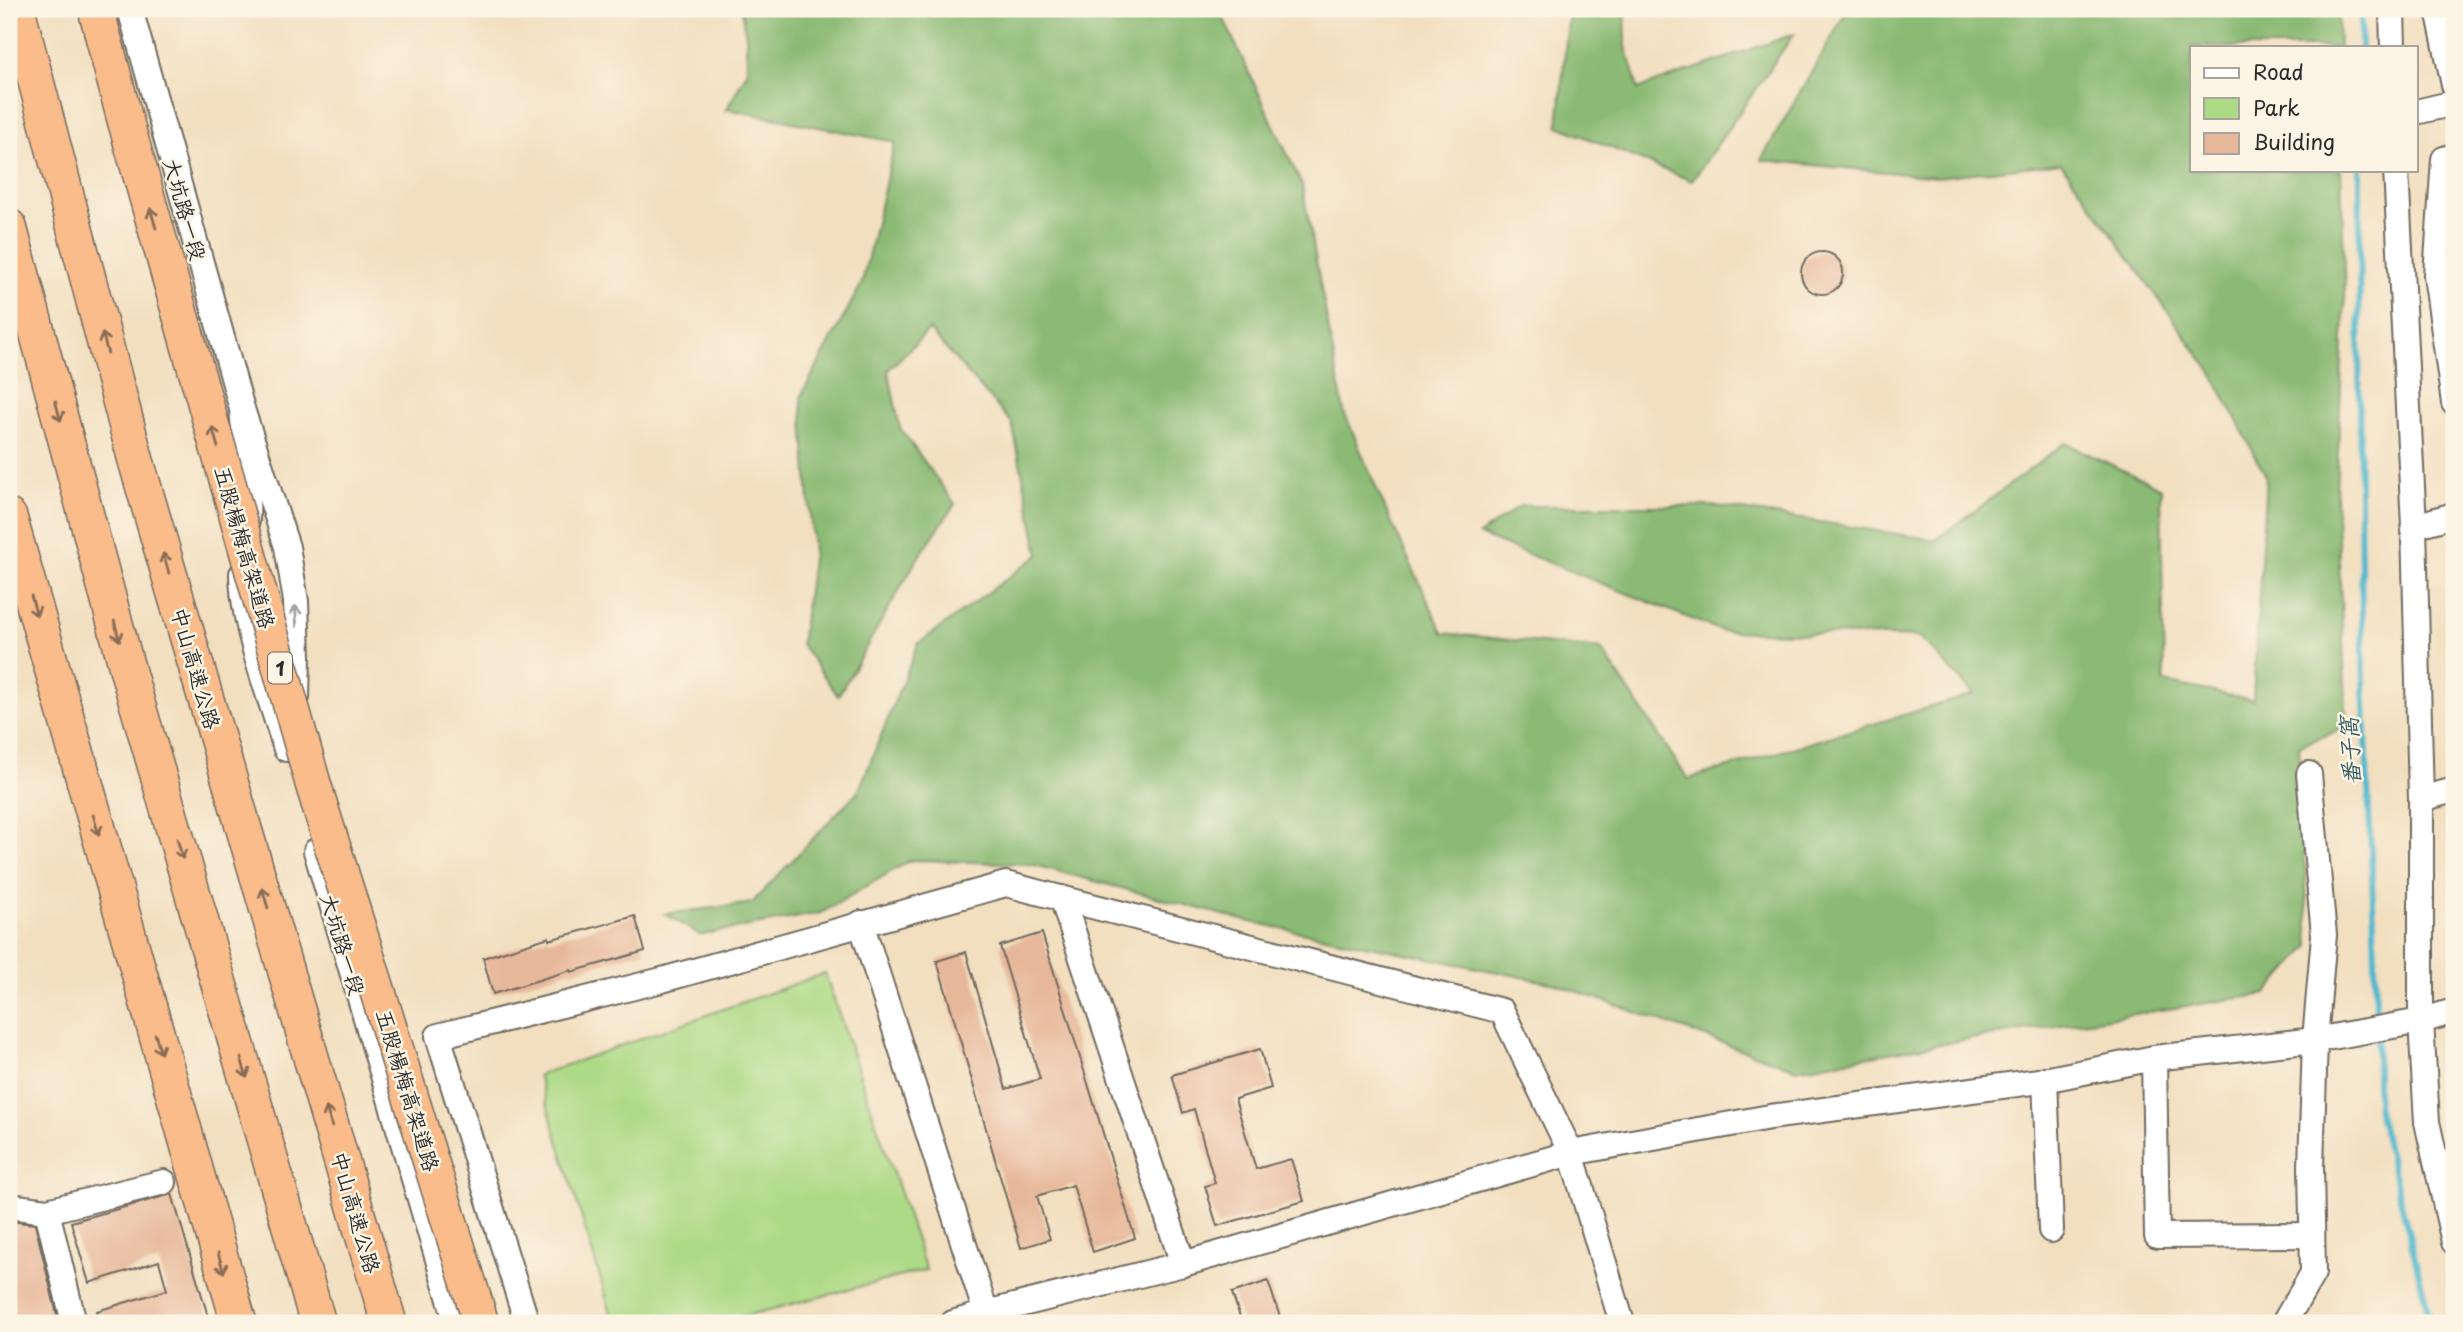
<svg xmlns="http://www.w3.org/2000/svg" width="2463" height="1332" font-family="'Playpen Sans','LXGW WenKai TC',sans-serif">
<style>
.green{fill:#adda86;stroke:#6c8258;stroke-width:2}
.forest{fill:#8aba73;stroke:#5a724f;stroke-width:2}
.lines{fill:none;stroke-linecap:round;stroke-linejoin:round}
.stream{stroke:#4fb7cd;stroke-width:6}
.building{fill:#e7b799}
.minor-casing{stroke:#716a5f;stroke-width:28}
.highway-casing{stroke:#716a5f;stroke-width:38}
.minor{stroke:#fff;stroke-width:24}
.highway{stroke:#fabc8b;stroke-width:35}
.highway-bridge-casing{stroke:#716a5f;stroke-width:38;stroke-linecap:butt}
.highway-bridge{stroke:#fabc8b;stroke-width:35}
.oneway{stroke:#886c56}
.oneway2{stroke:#a0a0a0}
.labels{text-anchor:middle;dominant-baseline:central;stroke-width:5;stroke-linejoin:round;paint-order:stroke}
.shield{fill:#fcf5e5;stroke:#6a6863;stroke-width:2}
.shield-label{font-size:19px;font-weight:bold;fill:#2b2b2b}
.street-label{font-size:21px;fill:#2b2b2b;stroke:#fcf5e5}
.water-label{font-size:23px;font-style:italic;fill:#385c64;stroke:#fcf5e5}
</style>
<rect width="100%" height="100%" fill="#fcf5e5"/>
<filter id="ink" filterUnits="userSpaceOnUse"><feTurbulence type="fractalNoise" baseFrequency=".0143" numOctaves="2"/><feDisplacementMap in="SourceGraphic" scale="14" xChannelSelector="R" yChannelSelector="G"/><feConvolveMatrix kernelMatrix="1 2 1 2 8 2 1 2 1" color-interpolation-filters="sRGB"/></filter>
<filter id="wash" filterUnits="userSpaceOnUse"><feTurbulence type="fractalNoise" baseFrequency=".00686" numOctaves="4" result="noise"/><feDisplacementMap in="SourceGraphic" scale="28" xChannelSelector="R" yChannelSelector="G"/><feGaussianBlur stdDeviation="1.57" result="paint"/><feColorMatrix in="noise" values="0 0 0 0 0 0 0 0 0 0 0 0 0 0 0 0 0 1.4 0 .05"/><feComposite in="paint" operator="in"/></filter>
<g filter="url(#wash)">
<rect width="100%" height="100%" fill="#f2dfc0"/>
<path class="green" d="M 825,973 L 926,1270 L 717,1323 L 614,1323 L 538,1075 Z"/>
<g class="forest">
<path d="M 741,9 L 1219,9 L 1302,185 L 1344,412 L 1387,513 L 1443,633 L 1601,649 L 1688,779 L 1974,694 L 1920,637 L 1722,631 L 1479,535 L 1520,506 L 1717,506 L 1936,540 L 2065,443 L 2161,488 L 2164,682 L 2253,700 L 2266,476 L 2212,373 L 2061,163 L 1937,177 L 1761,160 L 1848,9 L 2338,9 L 2339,47 L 2192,47 L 2192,170 L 2341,170 L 2345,295 L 2336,496 L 2347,727 L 2299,746 L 2309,947 L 2266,994 L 1964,1040 L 1796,1069 L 1556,984 L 1246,921 L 1030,864 L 911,860 L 821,913 L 700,935 L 665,914 L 752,903 L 859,790 L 918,644 L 1039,555 L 1012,423 L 929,330 L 888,370 L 900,428 L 955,504 L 916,561 L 838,696 L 801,644 L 813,552 L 801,396 L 862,283 L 895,142 L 727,109 L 725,112 L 747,72 L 746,36 Z"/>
<path d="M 1569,9 L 1625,9 L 1626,47 L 1638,89 L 1794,34 L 1692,181 L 1558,126 Z"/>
</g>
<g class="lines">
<g class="stream">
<path d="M 2361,47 L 2361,9"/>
<path d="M 2360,170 C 2359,348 2358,528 2365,706 C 2368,813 2376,919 2376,1025"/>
<path d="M 2377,1036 L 2377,1106 L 2431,1323"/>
</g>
</g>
<g id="blocks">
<g class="building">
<circle cx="1822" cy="273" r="21"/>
<path d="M 635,916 L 645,951 L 571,972 L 571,970 L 493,994 L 483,958 L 549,937 L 549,940 Z"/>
<path d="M 1042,933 L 1135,1238 L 1093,1252 L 1073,1185 L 1037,1196 L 1050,1239 L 1021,1248 L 937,961 L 966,952 L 1006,1089 L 1040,1079 L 1000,946 Z"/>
<path d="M 1260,1049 L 1271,1088 L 1235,1099 L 1256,1169 L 1291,1159 L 1304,1201 L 1217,1226 L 1205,1186 L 1215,1183 L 1194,1109 L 1183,1113 L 1172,1075 Z"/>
<path d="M 172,1194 L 210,1323 L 100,1323 L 97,1311 L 167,1290 L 159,1261 L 89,1283 L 71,1222 Z"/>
<path d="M 9,1221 L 35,1224 L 59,1323 L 9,1323 Z"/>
<path d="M 1268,1281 L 1282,1323 L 1242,1323 L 1232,1293 Z"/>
</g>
</g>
</g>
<g filter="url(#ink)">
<use href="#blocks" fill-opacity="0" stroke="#716a5f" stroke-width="2"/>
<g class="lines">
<g class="minor-casing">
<g id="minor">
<path d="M 130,9 L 242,409 L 287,547 L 296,601 L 298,656 L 297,697"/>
<path d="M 2392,9 L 2393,47"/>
<path d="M 2438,9 L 2454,85"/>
<path d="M 2416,112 L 2454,103"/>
<path d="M 2454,156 L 2444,159 L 2436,275 L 2454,403"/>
<path d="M 2396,170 L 2414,526 L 2421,799 L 2421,1021 L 2427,1122 L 2454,1242"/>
<path d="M 242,409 L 248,472 L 247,521"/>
<path d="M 2414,526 L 2454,515"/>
<path d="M 242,574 C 243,629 270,696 286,749"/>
<path d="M 2421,799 L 2454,790"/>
<path d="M 316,851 L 457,1323"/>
<path d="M 1062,898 L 1183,1264"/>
<path d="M 861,923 L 986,1313"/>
<path d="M 2154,1058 L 2157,1236 L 2312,1235"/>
<path d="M 2045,1079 L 2051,1230"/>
<path d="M 9,1206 L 47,1211 L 164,1182"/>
<path d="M 47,1211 L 74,1323"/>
<path d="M 527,1323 L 438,1036 L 662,980 L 1006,884 L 1502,1011 L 1571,1153 L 1622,1323"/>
<path d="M 953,1323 L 986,1313 L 1183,1264 L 1571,1153 L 1770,1117 L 2039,1081 L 2154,1058 L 2315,1040 L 2421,1021 L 2454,1011"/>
<path d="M 2284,1323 L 2313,1273 L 2311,1167 L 2315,1040 L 2324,935 L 2309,774"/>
</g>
</g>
<g class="highway-casing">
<g id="highway">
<path d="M 17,9 L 136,461 L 389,1323"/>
<path d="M 9,227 L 128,672 L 318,1323"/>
<path d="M 9,517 L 239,1323"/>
</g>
</g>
<use href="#minor" class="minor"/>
<use href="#highway" class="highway"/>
<g class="highway-bridge-casing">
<path id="highway-bridge" d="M 96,9 L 124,116 L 314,787 L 481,1323"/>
</g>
<use href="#highway-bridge" class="highway-bridge"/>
</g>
<defs><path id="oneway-shaft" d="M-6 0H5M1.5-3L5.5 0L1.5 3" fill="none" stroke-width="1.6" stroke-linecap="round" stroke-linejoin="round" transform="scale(1.75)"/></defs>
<g class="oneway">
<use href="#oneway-shaft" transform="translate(153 218) rotate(-106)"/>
<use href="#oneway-shaft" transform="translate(105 343) rotate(-105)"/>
<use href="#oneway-shaft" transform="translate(58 411) rotate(75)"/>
<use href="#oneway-shaft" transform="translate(215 437) rotate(-106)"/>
<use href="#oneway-shaft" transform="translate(166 563) rotate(-106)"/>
<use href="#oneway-shaft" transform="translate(34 606) rotate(74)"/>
<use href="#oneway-shaft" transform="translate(117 631) rotate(75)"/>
<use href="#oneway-shaft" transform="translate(96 825) rotate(74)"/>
<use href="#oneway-shaft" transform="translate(180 849) rotate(74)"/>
<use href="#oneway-shaft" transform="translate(265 898) rotate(-106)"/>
<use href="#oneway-shaft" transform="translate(158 1044) rotate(74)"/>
<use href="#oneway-shaft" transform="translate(244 1068) rotate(74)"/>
<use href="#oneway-shaft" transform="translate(329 1117) rotate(-106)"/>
<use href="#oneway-shaft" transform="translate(221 1263) rotate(74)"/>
</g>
<use class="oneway2" href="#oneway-shaft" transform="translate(296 616) rotate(-93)"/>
</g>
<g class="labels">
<rect class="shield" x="268" y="652.5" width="24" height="31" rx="5"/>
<g class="shield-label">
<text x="280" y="668">1</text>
</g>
<g class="street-label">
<text transform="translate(186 209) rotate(74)">大坑路一段</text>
<text transform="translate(246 547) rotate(74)">五股楊梅高架道路</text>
<text transform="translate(197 668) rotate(74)">中山高速公路</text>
<text transform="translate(344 944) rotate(73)">大坑路一段</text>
<text transform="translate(409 1090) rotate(73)">五股楊梅高架道路</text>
<text transform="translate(357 1212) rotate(74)">中山高速公路</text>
</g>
<g class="water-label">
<text transform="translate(2349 751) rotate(-93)">番子窩</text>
</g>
</g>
<rect width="2463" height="1332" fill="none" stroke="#fcf5e5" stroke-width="35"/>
<rect x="2190" y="46" width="228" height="126" fill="#fcf5e5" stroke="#a8a49b" stroke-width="2"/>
<rect x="2204" y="68" width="35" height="10" fill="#ffffff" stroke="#a8a49b" stroke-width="2"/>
<text x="2253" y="80" font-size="21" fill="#2b2b2b">Road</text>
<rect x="2204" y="98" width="35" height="21" fill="#adda86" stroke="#a8a49b" stroke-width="2"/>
<text x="2253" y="116" font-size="21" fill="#2b2b2b">Park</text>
<rect x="2204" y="133" width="35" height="21" fill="#e7b799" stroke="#a8a49b" stroke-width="2"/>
<text x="2253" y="150" font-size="21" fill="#2b2b2b">Building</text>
</svg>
